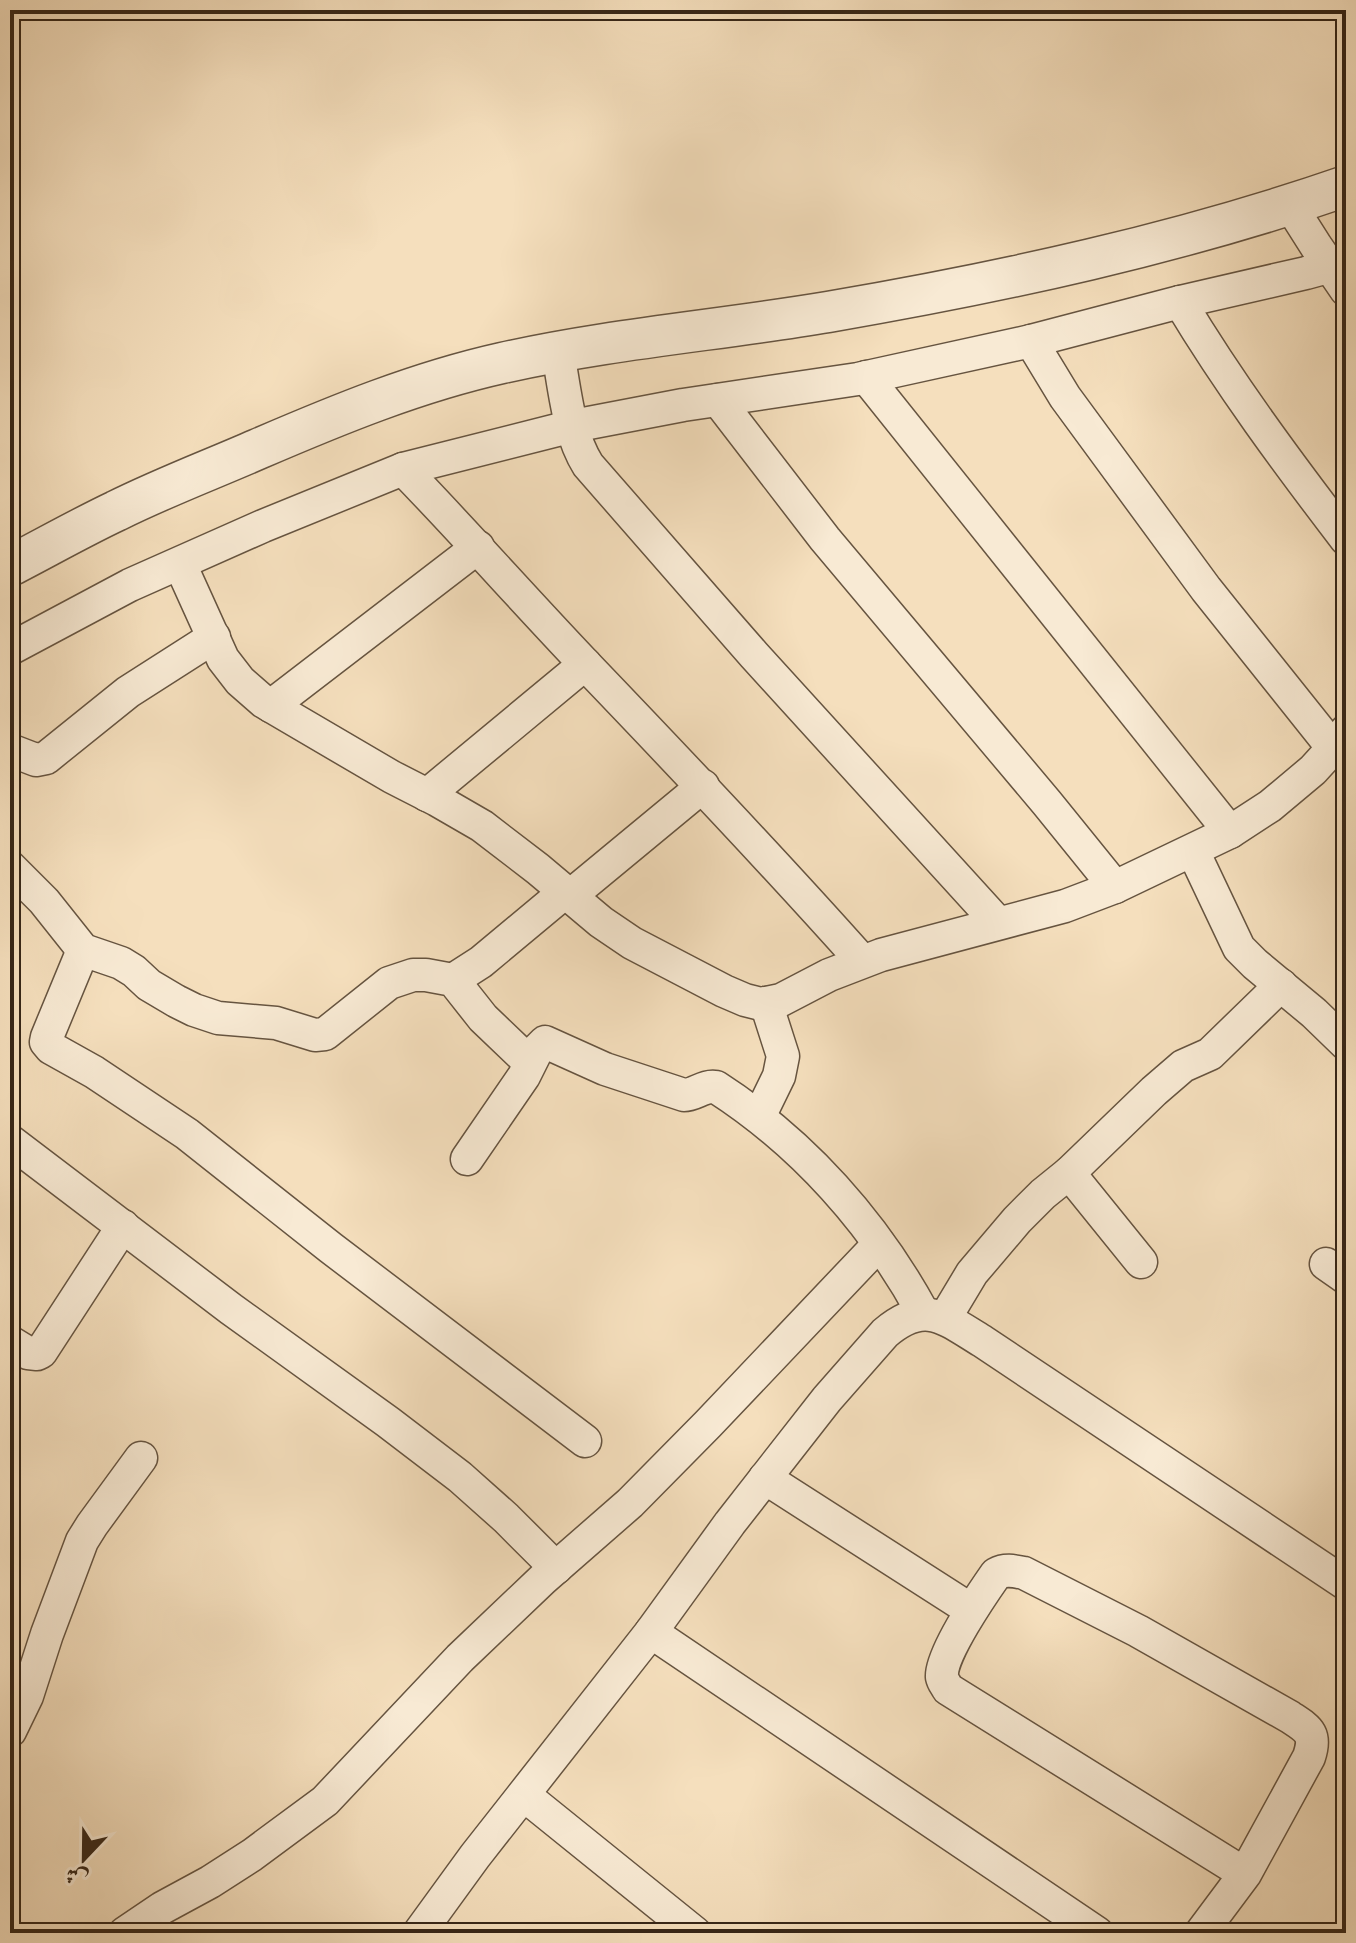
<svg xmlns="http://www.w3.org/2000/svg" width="1356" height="1943" font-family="Alegreya,Amiri,serif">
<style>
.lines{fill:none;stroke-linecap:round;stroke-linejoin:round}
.minor-casing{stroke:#665440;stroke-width:35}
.tertiary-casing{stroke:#665440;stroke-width:43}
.minor{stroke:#f8ead4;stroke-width:32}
.tertiary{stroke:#f8ead4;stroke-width:40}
</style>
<rect width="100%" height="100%" fill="#f5dfbd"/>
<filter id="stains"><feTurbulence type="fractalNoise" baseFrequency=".0025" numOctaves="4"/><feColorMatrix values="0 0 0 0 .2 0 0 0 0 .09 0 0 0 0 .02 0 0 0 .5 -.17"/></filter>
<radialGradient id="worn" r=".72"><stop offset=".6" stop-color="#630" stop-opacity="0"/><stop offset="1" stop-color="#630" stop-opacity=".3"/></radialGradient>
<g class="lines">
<g class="minor-casing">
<g id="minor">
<path d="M 1290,205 L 1316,246 L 1346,290"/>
<path d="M 1180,302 C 1230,385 1287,462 1346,539"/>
<path d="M 1031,341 L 1065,397 L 1206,589 L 1333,748"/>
<path d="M 558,353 C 565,390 568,433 588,465 L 754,655 L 998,923"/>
<path d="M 866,377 L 1230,832"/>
<path d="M 718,400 L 825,539 L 1047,803 L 1115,887"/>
<path d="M 403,469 C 465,533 524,600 585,664 C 679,762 772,860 862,961"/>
<path d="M 180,564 L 223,659 L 240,681 L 264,702 L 392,777 L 437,800 L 482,826 L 538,869 L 601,922 L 632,943 L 724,991 L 745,1000 L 761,1004 L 781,1000 L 829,975 L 881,955 L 1065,906 L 1115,887 L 1230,832 L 1270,806 L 1313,770 L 1333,748 L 1346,731"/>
<path d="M 10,649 L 130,585 L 263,526 L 403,469 L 573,426 L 683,405 L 858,379 L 1031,341 L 1180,302 L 1306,273 L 1346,262"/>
<path d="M 271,706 L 478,547"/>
<path d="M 10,750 L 36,760 L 46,758 L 128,692 L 214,637"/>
<path d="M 427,795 L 585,664"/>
<path d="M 1193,851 L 1239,948 L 1255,964 L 1314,1013 L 1346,1044"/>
<path d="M 10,867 L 44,901 L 83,950 L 121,963 L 134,971 L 149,985 L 176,1001 L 194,1010 L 218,1018 L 276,1023 L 315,1035 L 325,1034 L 389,983 L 413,975 L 426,975 L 453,980 L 483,1018 L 529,1062"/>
<path d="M 570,896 L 703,786"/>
<path d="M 83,950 L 47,1037 L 46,1042 L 51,1048 L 94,1072 L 187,1134 L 331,1248 L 585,1441"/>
<path d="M 453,980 L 481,962 L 565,892"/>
<path d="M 759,1117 L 779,1076 L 783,1056 L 766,1003"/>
<path d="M 10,1141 L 231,1309 L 388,1422 L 460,1477 L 506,1518 L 556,1568"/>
<path d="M 467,1159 L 524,1076 L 537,1050 L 545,1042 L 605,1069 L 684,1095 C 695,1095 704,1085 716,1087 C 803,1143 874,1223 923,1313"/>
<path d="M 1069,1173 L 1141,1262"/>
<path d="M 1326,1264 L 1346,1278"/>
<path d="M 945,1318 L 972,1273 L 1017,1220 L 1043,1194 L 1069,1173 L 1154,1091 L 1183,1066 L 1210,1054 L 1281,985"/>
<path d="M 10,1342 L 28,1353 L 37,1354 L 41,1352 L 123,1226"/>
<path d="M 765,1478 L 971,1610"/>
<path d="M 651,1632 L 1097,1933"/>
<path d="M 10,1731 L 27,1696 L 47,1634 L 82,1541 L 92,1525 L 141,1458"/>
<path d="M 524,1795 L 695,1933"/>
<path d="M 125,1933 L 162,1908 L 210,1882 L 252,1855 L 325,1801 L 460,1658 L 543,1579 L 630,1503 L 708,1424 L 879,1244"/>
<path d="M 419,1933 L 475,1856 L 651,1632 L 730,1523 L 827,1399 L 885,1333 C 925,1299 944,1318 982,1341 L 1346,1584"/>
<path d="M 1201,1933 L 1245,1874 L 1309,1757 C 1317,1733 1308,1729 1290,1717 L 1138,1631 L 1024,1573 C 1014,1571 1005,1569 996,1574 C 982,1594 940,1655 942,1677 C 943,1682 946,1685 948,1689 L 1245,1874"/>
</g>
</g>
<g class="tertiary-casing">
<path id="tertiary" d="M 10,566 C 45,548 80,528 116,511 C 162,488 210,470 258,449 C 337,415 417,382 502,363 C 609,339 720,330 828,312 C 1003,282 1178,244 1346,186"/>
</g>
<use href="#minor" class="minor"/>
<use href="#tertiary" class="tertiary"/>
</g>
<rect width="1356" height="1943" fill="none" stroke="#f5dfbd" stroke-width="40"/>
<rect x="12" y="12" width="1332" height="1919" fill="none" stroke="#362617" stroke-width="4"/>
<rect x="20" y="20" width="1316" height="1903" fill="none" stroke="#362617" stroke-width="2"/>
<g transform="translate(84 1859) rotate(202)" stroke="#f8ead4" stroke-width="6" paint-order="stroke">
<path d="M0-6L14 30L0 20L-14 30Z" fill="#362617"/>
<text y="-12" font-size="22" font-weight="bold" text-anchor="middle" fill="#362617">ش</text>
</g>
<rect width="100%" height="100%" filter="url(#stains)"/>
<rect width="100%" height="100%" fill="url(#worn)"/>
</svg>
